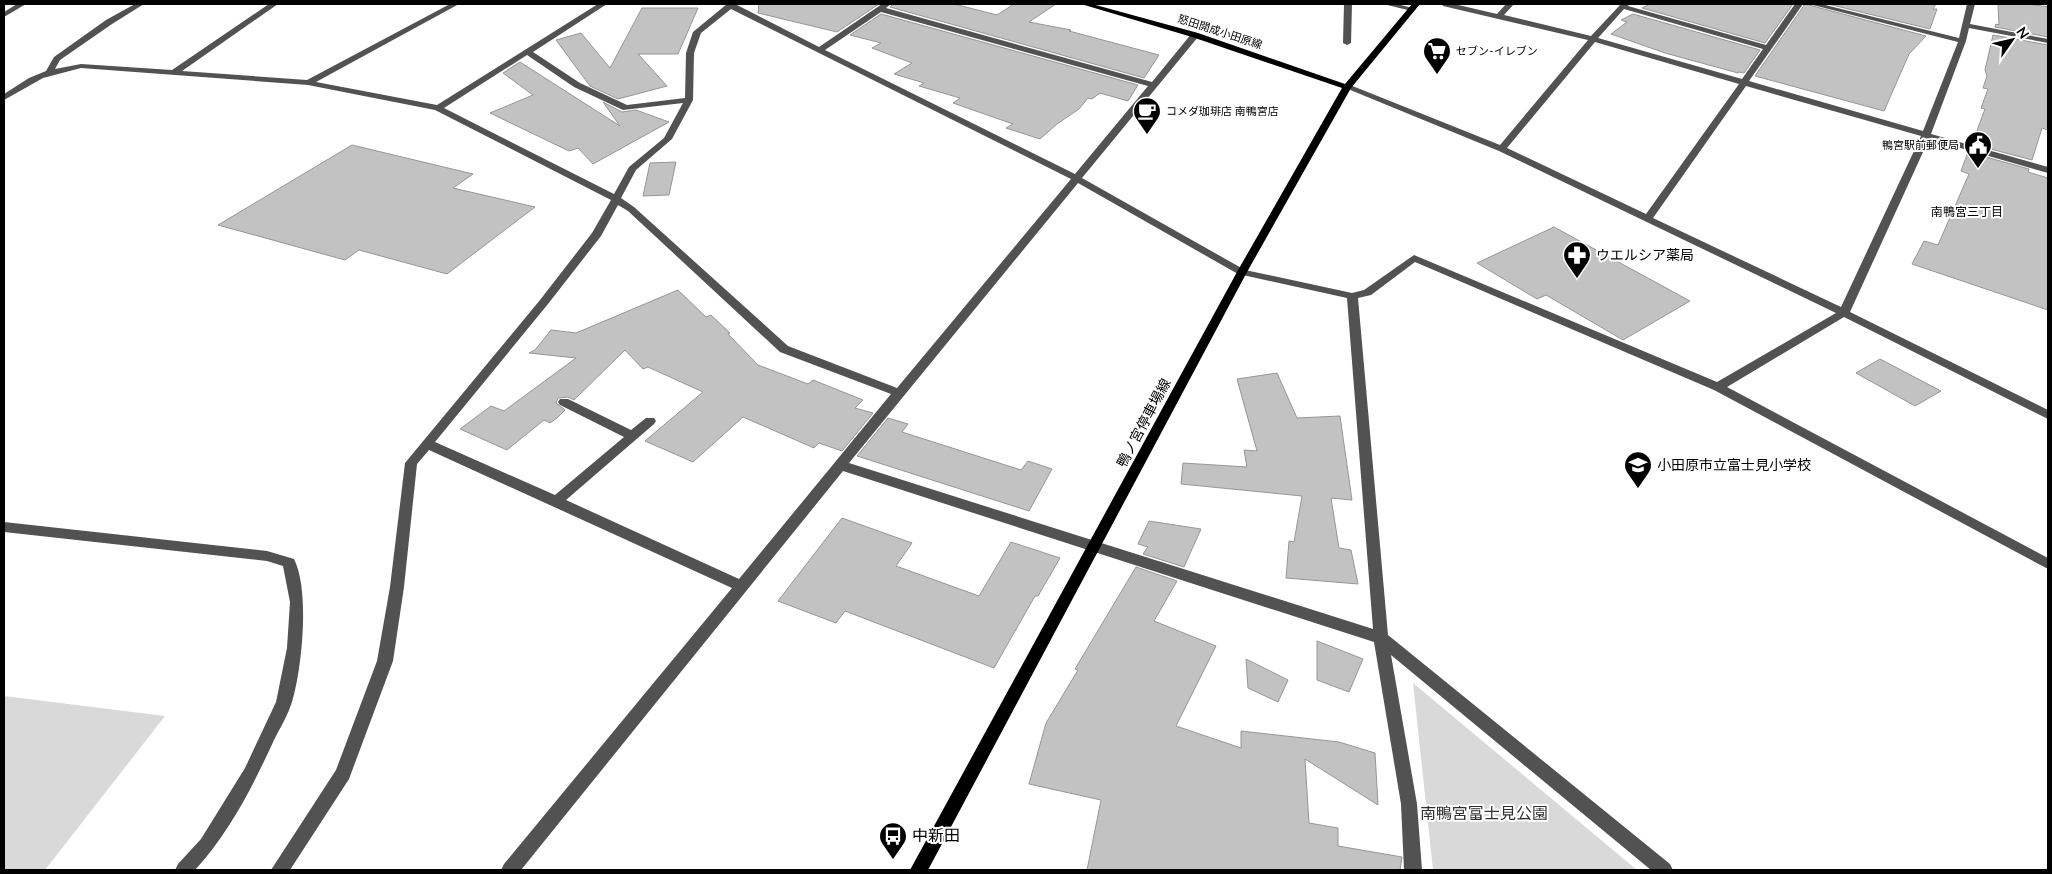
<svg xmlns="http://www.w3.org/2000/svg" width="2052" height="874" font-family="'Nunito Sans','Noto Sans JP',sans-serif">
<style>
.green{fill:#d9d9d9}
.building{fill:#c2c2c2;stroke:#969696}
.lines{fill:none;stroke-linecap:round;stroke-linejoin:round}
.minor{fill:#525252;fill-rule:evenodd}
.major{fill:#000;fill-rule:evenodd}
.labels{text-anchor:middle;dominant-baseline:central;stroke-width:4;stroke-linejoin:round;paint-order:stroke}
.far-street-label{font-size:11px;fill:#000;stroke:#fff}
.far-poi-label{font-size:11px;fill:#000;stroke:#fff;text-anchor:start}
.far-neighbourhood-label{font-size:12px;fill:#000;stroke:#fff}
.poi-label{font-size:14px;fill:#000;stroke:#fff;text-anchor:start}
.street-label{font-size:14px;fill:#000;stroke:#fff}
.near-park-label{font-size:16px;fill:#303030;stroke:#fff}
.near-poi-label{font-size:16px;fill:#000;stroke:#fff;text-anchor:start}
</style>
<rect width="100%" height="100%" fill="#fff"/>
<g class="green">
<path d="M 1413,683 L 1637,870 L 1433,870 Z"/>
<path d="M 4,696 L 165,716 L 45,870 L 4,870 Z"/>
</g>
<g class="building">
<path d="M 759,4 L 879,4 L 837,32 L 758,13 Z"/>
<path d="M 893,4 L 954,4 L 997,15 L 1014,4 L 1056,4 L 1029,22 L 1071,30 L 1069,31 L 1159,55 L 1144,78 L 890,7 Z"/>
<path d="M 1650,4 L 1793,4 L 1765,43 L 1642,8 Z"/>
<path d="M 1805,4 L 1926,36 L 1909,54 L 1884,111 L 1755,76 Z"/>
<path d="M 1828,4 L 1936,4 L 1933,9 L 1937,9 L 1930,29 Z"/>
<path d="M 1998,4 L 2028,4 L 2048,7 L 2048,37 L 1995,27 L 1996,24 L 1999,25 Z"/>
<path d="M 642,8 L 698,8 L 678,54 L 638,54 L 667,86 L 618,99 L 590,86 L 556,40 L 581,33 L 610,68 Z"/>
<path d="M 881,14 L 1138,85 L 1128,101 L 1100,93 L 1092,99 L 1088,98 L 1079,109 L 1057,124 L 1040,139 L 1006,128 L 1013,124 L 953,103 L 960,98 L 919,86 L 924,83 L 894,74 L 912,63 L 872,48 L 881,43 L 850,35 Z"/>
<path d="M 1633,14 L 1760,50 L 1744,73 L 1738,72 L 1738,73 L 1665,53 L 1611,34 L 1627,22 L 1621,20 Z"/>
<path d="M 1993,35 L 2048,45 L 2048,130 L 2042,128 L 2032,160 L 1972,144 L 1985,109 L 1981,108 L 1988,89 L 1983,88 L 1987,76 L 1985,70 Z"/>
<path d="M 520,62 L 620,126 L 603,102 L 622,112 L 636,110 L 669,122 L 593,164 L 578,148 L 569,151 L 490,113 L 533,95 L 503,73 Z"/>
<path d="M 352,145 L 473,174 L 453,188 L 535,207 L 447,274 L 359,250 L 345,260 L 218,225 Z"/>
<path d="M 1968,152 L 2029,169 L 2028,172 L 2048,178 L 2048,310 L 1912,264 L 1924,241 L 1938,245 L 1969,174 L 1961,171 Z"/>
<path d="M 676,162 L 669,195 L 643,196 L 650,163 Z"/>
<path d="M 1554,227 L 1690,301 L 1623,340 L 1546,295 L 1537,299 L 1477,263 Z"/>
<path d="M 678,290 L 706,317 L 711,315 L 730,333 L 728,334 L 758,365 L 808,384 L 813,380 L 863,400 L 855,408 L 873,413 L 842,451 L 819,443 L 814,448 L 743,417 L 693,462 L 645,441 L 703,392 L 648,367 L 643,369 L 625,350 L 574,400 L 568,397 L 558,398 L 556,403 L 565,410 L 557,418 L 550,423 L 544,420 L 507,450 L 460,429 L 491,406 L 504,411 L 576,358 L 529,353 L 535,350 L 551,330 L 576,333 Z"/>
<path d="M 1880,359 L 1941,391 L 1915,406 L 1856,373 Z"/>
<path d="M 1277,373 L 1297,418 L 1340,416 L 1352,500 L 1331,498 L 1339,548 L 1351,550 L 1358,584 L 1286,578 L 1289,541 L 1294,542 L 1302,496 L 1181,484 L 1183,463 L 1247,467 L 1244,450 L 1257,451 L 1237,379 Z"/>
<path d="M 888,418 L 908,424 L 902,432 L 1021,470 L 1028,461 L 1052,469 L 1029,511 L 857,456 Z"/>
<path d="M 842,518 L 912,543 L 896,566 L 979,596 L 1011,542 L 1060,558 L 1038,596 L 1035,596 L 994,668 L 845,611 L 836,623 L 778,601 Z"/>
<path d="M 1149,521 L 1201,529 L 1184,567 L 1143,554 L 1148,547 L 1138,544 Z"/>
<path d="M 1136,567 L 1177,581 L 1154,621 L 1216,646 L 1176,726 L 1241,748 L 1241,731 L 1339,742 L 1375,753 L 1378,805 L 1305,759 L 1309,823 L 1338,828 L 1338,846 L 1402,857 L 1400,870 L 1087,870 L 1101,800 L 1029,784 L 1046,723 L 1078,670 L 1075,669 Z"/>
<path d="M 1317,641 L 1363,659 L 1349,692 L 1317,680 Z"/>
<path d="M 1246,659 L 1288,680 L 1278,702 L 1248,688 Z"/>
</g>
<g class="lines">
<g class="minor">
<path d="M 17,4 L 26,4 L 4,17 L 4,12 Z"/>
<path d="M 135,4 L 144,4 L 112,24 L 60,60 L 55,69 L 81,64 L 172,70 L 269,4 L 278,4 L 182,71 L 307,80 L 450,4 L 459,4 L 316,82 L 437,105 L 598,4 L 607,4 L 533,52 L 580,83 L 627,105 L 685,98 L 686,53 L 693,32 L 727,4 L 735,4 L 819,47 L 882,4 L 891,4 L 886,8 L 1152,82 L 1192,33 L 1198,33 L 1198,37 L 1082,178 L 1245,270 L 1352,293 L 1364,290 L 1414,255 L 1717,382 L 1836,313 L 1499,151 L 1343,87 L 1350,85 L 1500,145 L 1588,40 L 1443,6 L 1442,4 L 1454,4 L 1497,14 L 1506,4 L 1514,4 L 1504,15 L 1591,36 L 1621,4 L 1629,4 L 1628,6 L 1766,45 L 1795,4 L 1803,4 L 1749,81 L 1923,131 L 1958,42 L 1809,4 L 1821,4 L 1959,38 L 1967,4 L 1975,4 L 1970,24 L 2048,39 L 2048,43 L 1969,28 L 1966,41 L 1931,134 L 2048,167 L 2048,173 L 1929,139 L 1850,312 L 2048,410 L 2048,419 L 1844,317 L 1727,387 L 2048,558 L 2048,569 L 1714,390 L 1415,262 L 1371,295 L 1358,298 L 1388,635 L 1670,864 L 1673,870 L 1651,870 L 1391,655 L 1417,804 L 1422,870 L 1404,870 L 1401,804 L 1374,642 L 843,471 L 521,870 L 501,870 L 504,864 L 732,588 L 429,450 L 417,464 L 404,587 L 393,661 L 349,779 L 290,870 L 271,870 L 336,770 L 377,661 L 390,587 L 405,463 L 540,300 L 592,233 L 611,200 L 435,110 L 308,85 L 81,68 L 43,78 L 4,100 L 4,94 L 29,78 L 46,71 L 54,57 L 106,20 ZM 731,9 L 1071,179 L 897,388 L 788,346 L 634,207 L 621,198 L 636,170 L 672,139 L 693,100 L 694,53 L 701,33 ZM 1624,9 L 1763,49 L 1742,79 L 1598,38 ZM 881,12 L 1148,86 L 1075,174 L 825,50 ZM 1595,42 L 1739,84 L 1646,214 L 1507,148 ZM 527,55 L 574,87 L 623,110 L 683,103 L 664,138 L 629,167 L 614,194 L 444,108 ZM 1746,86 L 1921,136 L 1841,307 L 1653,218 ZM 1078,183 L 1238,274 L 1347,298 L 1373,629 L 849,463 ZM 618,205 L 628,211 L 780,352 L 891,394 L 739,579 L 566,500 L 654,424 L 656,421 L 654,418 L 646,418 L 631,430 L 568,399 L 560,399 L 558,402 L 560,405 L 624,437 L 555,495 L 435,442 L 548,304 L 601,236 Z"/>
<path d="M 1344,4 L 1352,4 L 1351,43 L 1347,45 L 1343,43 Z"/>
<path d="M 1383,4 L 1397,4 L 1416,9 L 1412,11 Z"/>
<path d="M 4,522 L 267,551 L 294,559 C 310,590 302,669 292,702 C 288,715 280,728 274,740 C 253,786 229,833 195,870 L 175,870 L 178,864 L 201,839 L 245,768 L 276,702 L 287,648 L 290,602 L 283,566 L 267,561 L 4,532 Z"/>
</g>
<path class="major" d="M 1081,4 L 1092,4 L 1198,33 L 1345,84 L 1412,4 L 1420,4 L 1351,88 L 1247,272 L 928,870 L 910,870 L 1237,272 L 1342,88 L 1192,37 Z"/>
</g>
<defs>
<g id="supermarket-pin" transform="scale(1.4375)"><path d="M0 17L-7.5 6A9.5 9.5 0 1 1 7.5 6Z" fill="#000" stroke="#fff"/><path d="M-6-5.5h2.5l.6 2H6L4.5 2H-2.5L-4.4-4H-6ZM-1.5 3.2a1.3 1.3 0 1 0 .1 0ZM3 3.2a1.3 1.3 0 1 0 .1 0Z" fill="#fff"/></g>
<g id="cafe-pin" transform="scale(1.4375)"><path d="M0 17L-7.5 6A9.5 9.5 0 1 1 7.5 6Z" fill="#000" stroke="#fff"/><path d="M-5.5-4.5H6V0H3Q3 3.5 0 3.5H-2.5Q-5.5 3.5-5.5 0ZM3-3.2v2h1.7v-2ZM-6 4.5H4V6H-6Z" fill="#fff"/></g>
<g id="civic-pin" transform="scale(1.4375)"><path d="M0 17L-7.5 6A9.5 9.5 0 1 1 7.5 6Z" fill="#000" stroke="#fff"/><path d="M-.6-6.5H3V-4.5H.6V-3L4-1V1h2V6H-6V1h2V-1L-.6-3ZM-1.2 2.5V6h2.4V2.5Z" fill="#fff"/></g>
<g id="pharmacy-pin" transform="scale(1.4375)"><path d="M0 17L-7.5 6A9.5 9.5 0 1 1 7.5 6Z" fill="#000" stroke="#fff"/><path d="M-2-6h4v4h4v4h-4v4h-4v-4h-4v-4h4Z" fill="#fff"/></g>
<g id="school-pin" transform="scale(1.4375)"><path d="M0 17L-7.5 6A9.5 9.5 0 1 1 7.5 6Z" fill="#000" stroke="#fff"/><path d="M0-5L7-2L0 1L-7-2ZM-4 1L0 2.5L4 1V4Q0 6-4 4Z" fill="#fff"/></g>
<g id="bus-pin" transform="scale(1.4375)"><path d="M0 17L-7.5 6A9.5 9.5 0 1 1 7.5 6Z" fill="#000" stroke="#fff"/><path d="M-5-6H5V4H4V6H2V4H-2V6H-4V4H-5ZM-3.5-4V0h7V-4ZM-3.5 1.2v1.5H-2V1.2ZM2 1.2v1.5H3.5V1.2Z" fill="#fff"/></g>
</defs>
<g fill-rule="evenodd">
<use href="#supermarket-pin" x="1437" y="51"/>
<use href="#cafe-pin" x="1147" y="111"/>
<use href="#civic-pin" x="1978" y="145"/>
<use href="#pharmacy-pin" x="1577" y="255"/>
<use href="#school-pin" x="1638" y="465"/>
<use href="#bus-pin" x="893" y="836"/>
</g>
<g class="labels">
<g class="far-street-label">
<text transform="translate(1220 32) rotate(18)">怒田開成小田原線</text>
</g>
<g class="far-poi-label">
<text x="1456" y="51">セブン-イレブン</text>
<text x="1166" y="111">コメダ珈琲店 南鴨宮店</text>
<text x="1959" y="145" text-anchor="end">鴨宮駅前郵便局</text>
</g>
<g class="far-neighbourhood-label">
<text x="1967" y="212">南鴨宮三丁目</text>
</g>
<g class="poi-label">
<text x="1596" y="255">ウエルシア薬局</text>
<text x="1657" y="465">小田原市立富士見小学校</text>
</g>
<g class="street-label">
<text transform="translate(1144 423) rotate(-62)">鴨ノ宮停車場線</text>
</g>
<g class="near-park-label">
<text x="1484" y="814">南鴨宮富士見公園</text>
</g>
<g class="near-poi-label">
<text x="912" y="836">中新田</text>
</g>
</g>
<rect width="2052" height="874" fill="none" stroke="#000000" stroke-width="10"/>
<g transform="translate(2012 40) rotate(56)" stroke="#ffffff" stroke-width="4" paint-order="stroke">
<path d="M0-4L9 19L0 12L-9 19Z" fill="#000000"/>
<text y="-8" font-size="14" font-weight="bold" text-anchor="middle" fill="#000000">N</text>
</g>
</svg>
